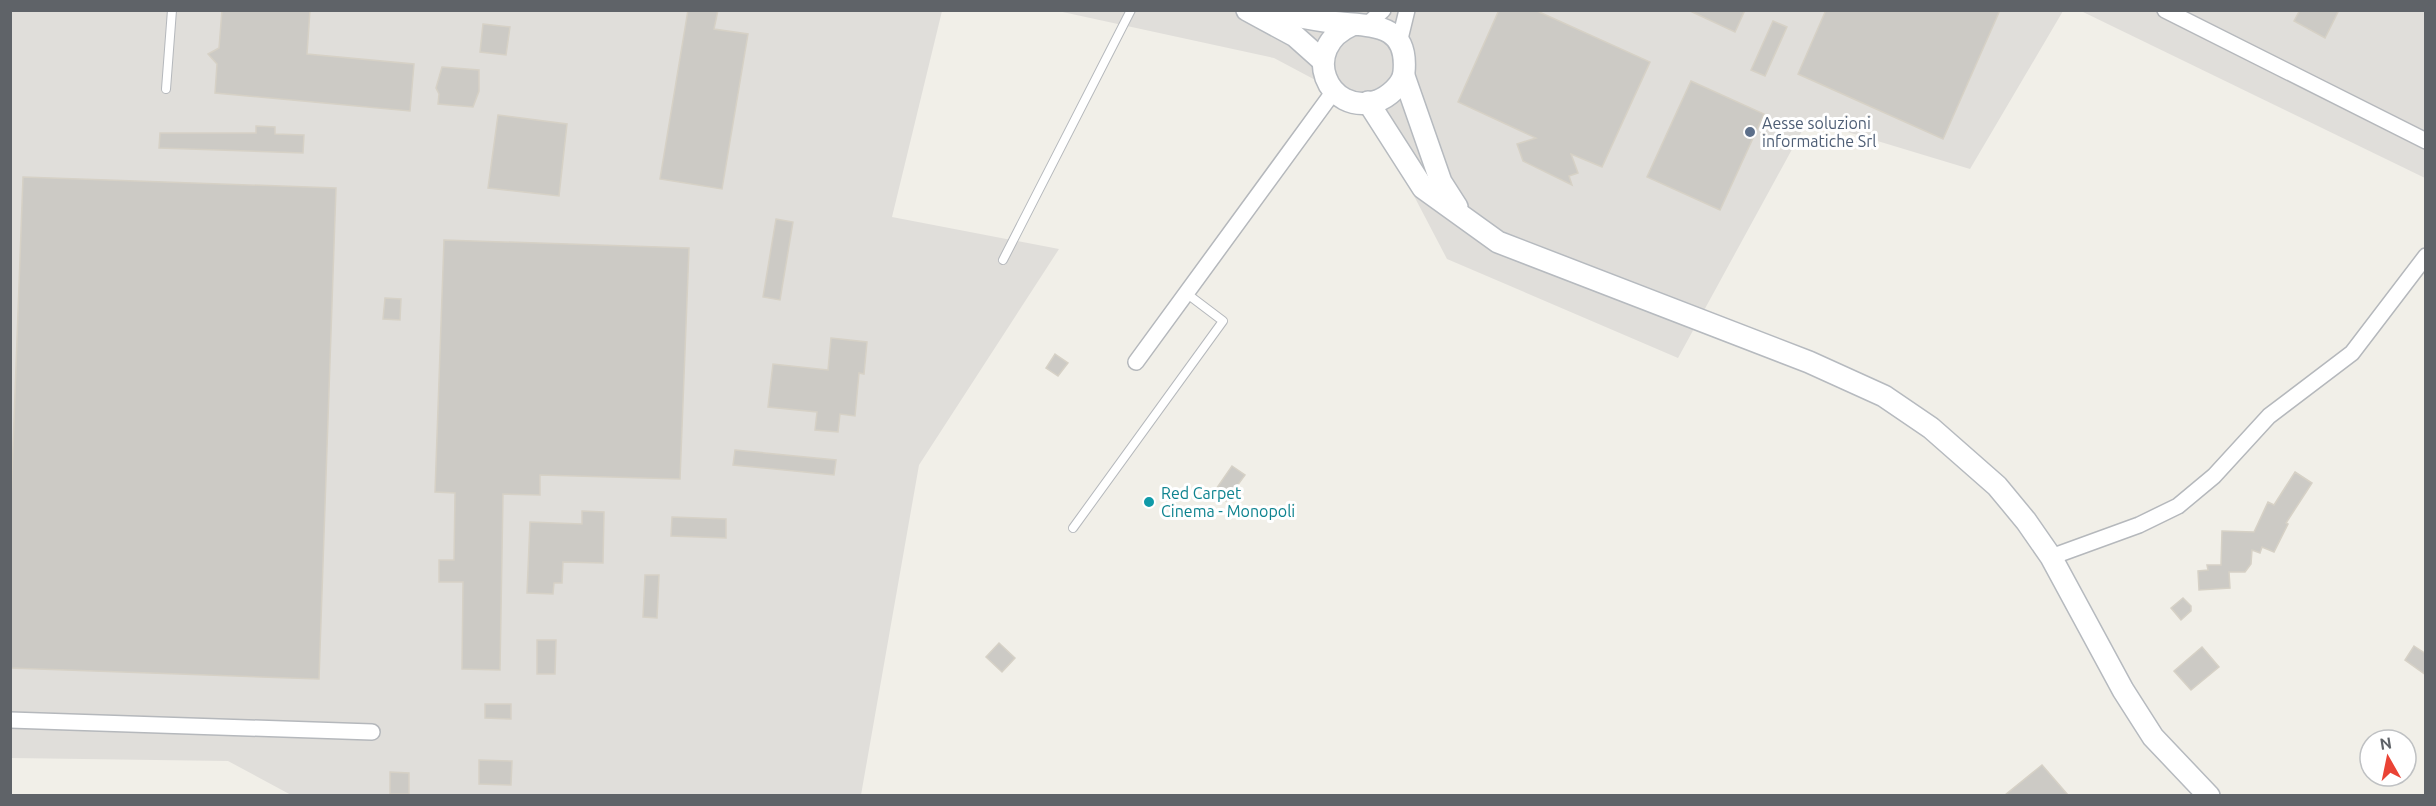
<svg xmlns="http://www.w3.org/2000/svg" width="2436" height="806" font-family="Ubuntu,sans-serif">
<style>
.industrial{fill:#e0deda}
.building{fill:#cccac5;stroke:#d6d1c6;stroke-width:1.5}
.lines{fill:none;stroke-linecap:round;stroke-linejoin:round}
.lane-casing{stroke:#b5b8bc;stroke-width:10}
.street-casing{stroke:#b5b8bc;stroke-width:18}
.secondary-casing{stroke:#b6babf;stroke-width:24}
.lane{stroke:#fff;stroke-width:8}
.street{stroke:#fff;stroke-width:15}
.secondary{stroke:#fff;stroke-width:21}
.service-dot{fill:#5c6f8a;stroke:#fff;stroke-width:2}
.culture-dot{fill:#0f9aa8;stroke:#fff;stroke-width:2}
.labels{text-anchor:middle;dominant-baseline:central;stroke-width:6;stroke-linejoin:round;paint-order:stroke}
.service-label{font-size:16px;fill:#4e5e75;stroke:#fff;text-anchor:start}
.culture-label{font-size:16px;fill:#0d838f;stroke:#fff;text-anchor:start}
</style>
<rect width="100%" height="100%" fill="#f1efe8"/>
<g class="industrial">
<path d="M 11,11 L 942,11 L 892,217 L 1059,249 L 919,465 L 861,795 L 293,796 L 228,761 L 11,758 Z"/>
<path d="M 1058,11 L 2063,11 L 1970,169 L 1808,120 L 1678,358 L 1447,259 L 1368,108 L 1274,58 Z"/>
<path d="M 2081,11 L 2425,11 L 2425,178 Z"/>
</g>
<g class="building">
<path d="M 222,10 L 310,10 L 307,54 L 414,64 L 410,111 L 215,93 L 217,64 L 208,54 L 219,48 Z"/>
<path d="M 688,10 L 718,10 L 714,29 L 748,34 L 722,189 L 660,179 Z"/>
<path d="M 1499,10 L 1535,10 L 1650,62 L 1602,167 L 1571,154 L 1578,173 L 1569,176 L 1572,185 L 1523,161 L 1517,144 L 1536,138 L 1458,102 Z"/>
<path d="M 1688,10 L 1745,10 L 1735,32 Z"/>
<path d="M 1826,10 L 2000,10 L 1943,139 L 1798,74 Z"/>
<path d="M 2300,10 L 2339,10 L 2325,38 L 2294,21 Z"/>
<path d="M 1773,21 L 1787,27 L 1765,76 L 1751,70 Z"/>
<path d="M 483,24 L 510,27 L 506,55 L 480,52 Z"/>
<path d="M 442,67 L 479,70 L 479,91 L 473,107 L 438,104 L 439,94 L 436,88 Z"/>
<path d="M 1691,81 L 1764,114 L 1720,210 L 1647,177 Z"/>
<path d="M 498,115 L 567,124 L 559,196 L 488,188 Z"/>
<path d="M 256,126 L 275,127 L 275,134 L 304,135 L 303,153 L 159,148 L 160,133 L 256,133 Z"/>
<path d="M 23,177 L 336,188 L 319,679 L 10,668 L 10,529 Z"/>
<path d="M 776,219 L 793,222 L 780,300 L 763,297 Z"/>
<path d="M 444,240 L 689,248 L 680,479 L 540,475 L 540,495 L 503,494 L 500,670 L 462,669 L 463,582 L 439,582 L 439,560 L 454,560 L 455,493 L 435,492 Z"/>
<path d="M 385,298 L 401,299 L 400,320 L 383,319 Z"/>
<path d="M 831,338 L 867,342 L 864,374 L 859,373 L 855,416 L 840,414 L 838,432 L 815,430 L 817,412 L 768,407 L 773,364 L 828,370 Z"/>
<path d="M 1055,354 L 1068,363 L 1058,376 L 1046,368 Z"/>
<path d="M 735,450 L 836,460 L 834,475 L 733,465 Z"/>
<path d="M 1232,466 L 1245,475 L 1226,501 L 1214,492 Z"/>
<path d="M 2295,472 L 2312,483 L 2286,523 L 2288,524 L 2274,552 L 2262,547 L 2260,553 L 2252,550 L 2251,564 L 2245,572 L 2229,572 L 2230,588 L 2199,590 L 2198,571 L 2208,570 L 2207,565 L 2221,565 L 2222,531 L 2254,532 L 2268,502 L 2274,505 Z"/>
<path d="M 582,511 L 604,512 L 603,563 L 563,562 L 562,583 L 554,583 L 553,594 L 527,593 L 530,522 L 582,524 Z"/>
<path d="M 672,517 L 726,519 L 726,538 L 671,536 Z"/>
<path d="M 645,575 L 659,575 L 657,618 L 643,617 Z"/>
<path d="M 2183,598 L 2191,606 L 2191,611 L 2181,620 L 2171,608 Z"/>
<path d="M 537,640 L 556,640 L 555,674 L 537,674 Z"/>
<path d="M 999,643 L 1015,658 L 1002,672 L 986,657 Z"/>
<path d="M 2414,646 L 2426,654 L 2426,675 L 2405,660 Z"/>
<path d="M 2202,647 L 2219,667 L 2191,690 L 2174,671 Z"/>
<path d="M 485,704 L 511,704 L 511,719 L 485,718 Z"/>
<path d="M 479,760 L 512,761 L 511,785 L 479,784 Z"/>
<path d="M 2042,765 L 2068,795 L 2005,795 Z"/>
<path d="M 390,772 L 409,773 L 409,794 L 390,794 Z"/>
</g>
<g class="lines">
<g class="lane-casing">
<g id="lane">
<path d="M 166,89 L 172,10"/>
<path d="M 1003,260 L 1131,10"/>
<path d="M 1073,528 L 1223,321 L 1186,293"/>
</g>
</g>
<g class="street-casing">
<g id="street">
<path d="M 2165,10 L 2426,141"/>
<path d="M 1369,23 L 1383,10"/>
<path d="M 1399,43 L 1407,10"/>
<path d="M 1136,362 L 1334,91"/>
<path d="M 2051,557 L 2139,525 L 2178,506 L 2214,476 L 2269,416 L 2352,353 L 2426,256"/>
<path d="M 10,720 L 372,732"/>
</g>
</g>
<g class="secondary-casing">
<g id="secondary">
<path d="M 1247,10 L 1295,36 L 1323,61"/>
<path d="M 1268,10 C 1288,15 1309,19 1331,22 C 1365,27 1409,19 1404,72 C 1403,85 1388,97 1377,101 C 1327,117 1299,48 1352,25"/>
<path d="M 1404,76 L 1441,182 L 1457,207"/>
<path d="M 1368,102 L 1423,188 L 1498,242 L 1809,362 L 1884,396 L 1931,428 L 1997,486 L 2026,521 L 2051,557 L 2123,690 L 2153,737 L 2209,796"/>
</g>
</g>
<use href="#lane" class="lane"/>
<use href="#street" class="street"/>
<use href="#secondary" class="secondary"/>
</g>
<circle class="service-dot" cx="1750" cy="132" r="6"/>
<circle class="culture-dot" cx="1149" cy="502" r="6"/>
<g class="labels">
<g class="service-label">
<text x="1762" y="123">Aesse soluzioni<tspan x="1762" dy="18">informatiche Srl</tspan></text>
</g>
<g class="culture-label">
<text x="1161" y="493">Red Carpet<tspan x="1161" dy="18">Cinema - Monopoli</tspan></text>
</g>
</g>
<rect width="2436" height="806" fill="none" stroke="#5f6368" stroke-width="24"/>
<g transform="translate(2388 758) rotate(351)"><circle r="28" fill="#ffffff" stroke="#bfc1c3" stroke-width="1.5"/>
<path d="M0-4.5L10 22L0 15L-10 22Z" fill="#ea4335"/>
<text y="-9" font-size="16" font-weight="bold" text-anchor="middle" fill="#5f6368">N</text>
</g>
</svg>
